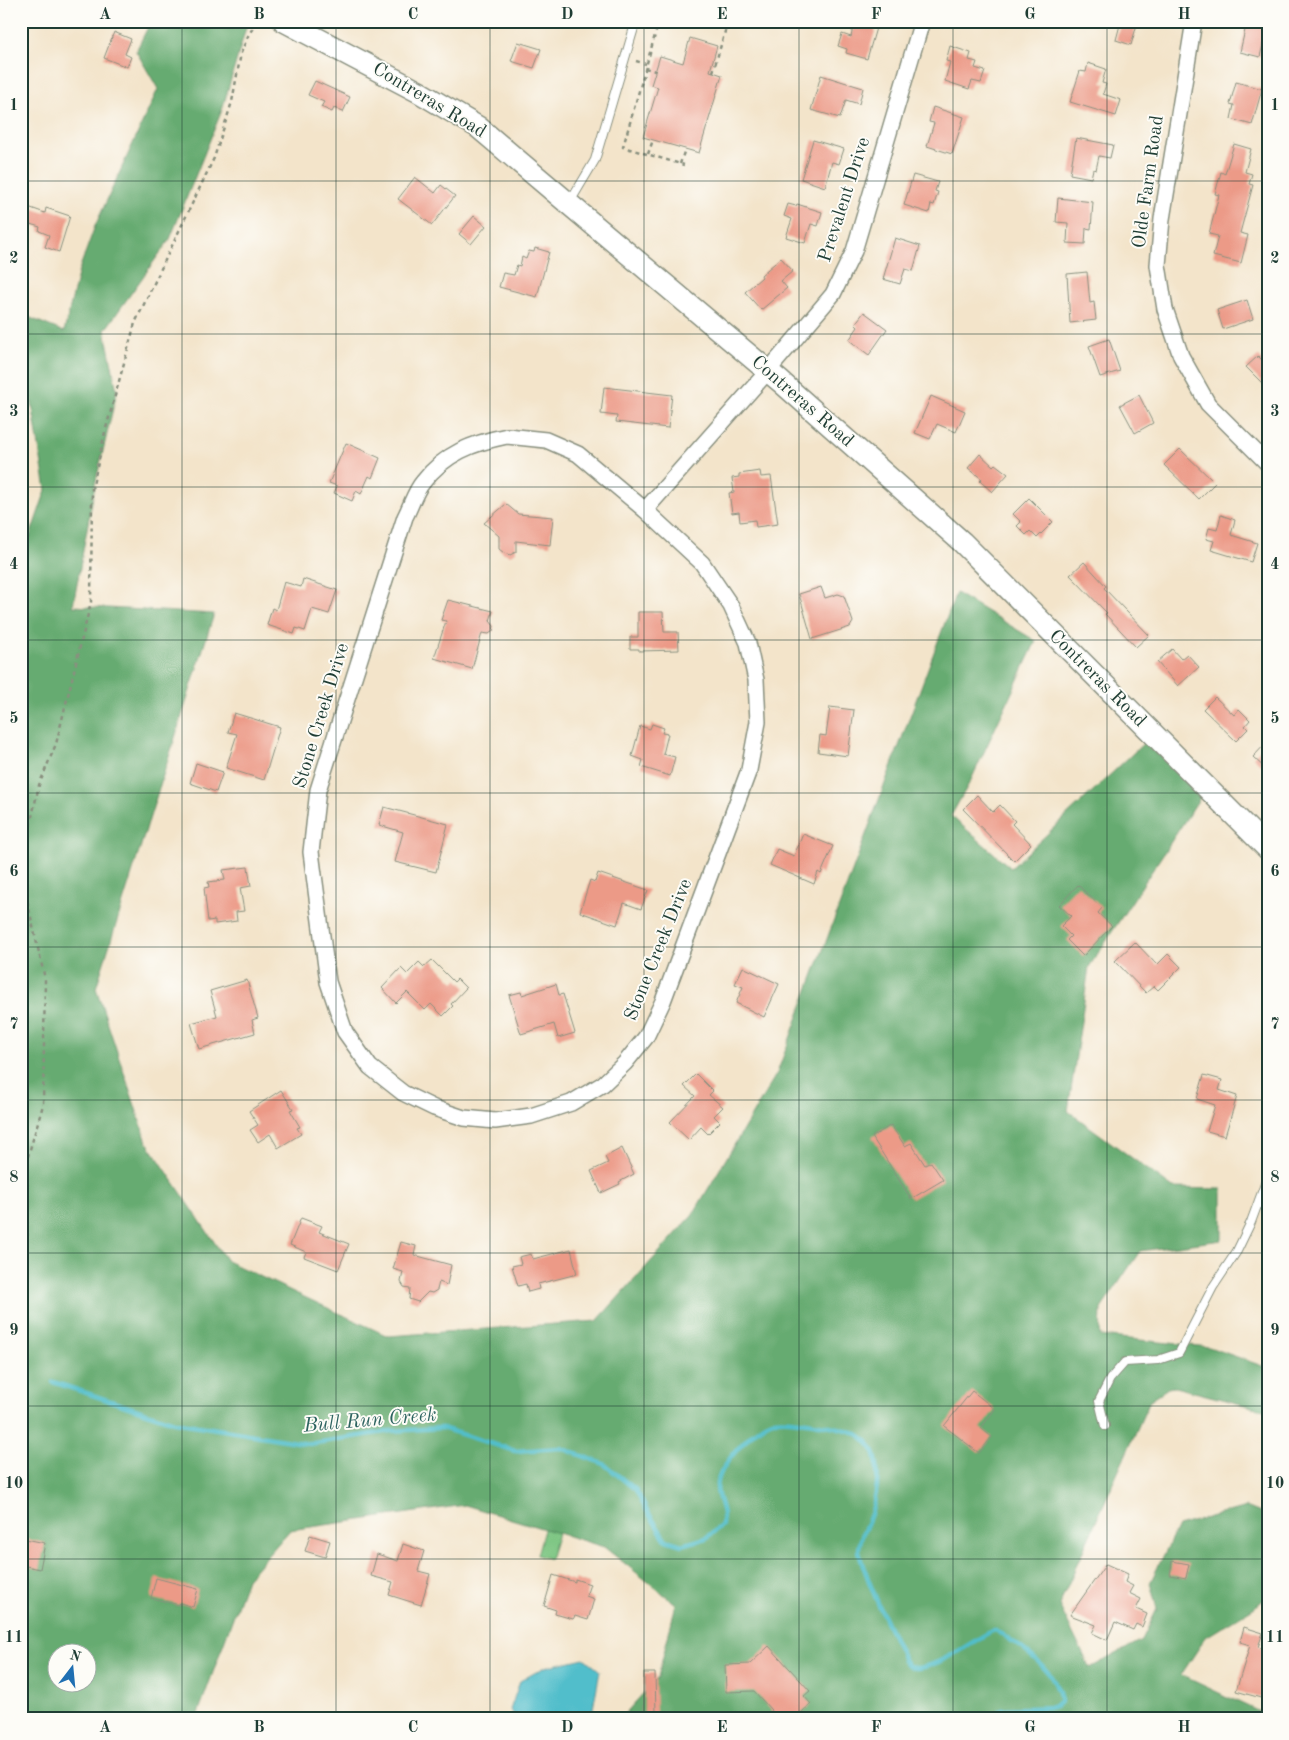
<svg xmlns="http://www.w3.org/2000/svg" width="1289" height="1740" font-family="'Old Standard TT',serif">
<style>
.green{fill:#7ec683;stroke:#4e825c}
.forest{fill:#66ab71;stroke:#427452;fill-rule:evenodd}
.water{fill:#51becb;stroke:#387e80}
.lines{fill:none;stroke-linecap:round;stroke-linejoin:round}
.stream{stroke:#51becb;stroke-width:4.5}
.building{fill:#ec9a87}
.lane-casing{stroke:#89907f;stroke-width:10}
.street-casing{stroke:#89907f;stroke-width:18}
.secondary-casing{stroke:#89907f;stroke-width:24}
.path{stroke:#89907f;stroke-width:2.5;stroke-dasharray:4 4;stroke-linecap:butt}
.lane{stroke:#fff;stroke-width:8}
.street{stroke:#fff;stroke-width:15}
.secondary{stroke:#fff;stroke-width:21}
.grid{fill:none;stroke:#1f3d34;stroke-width:1;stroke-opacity:0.55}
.labels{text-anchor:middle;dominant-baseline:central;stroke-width:4;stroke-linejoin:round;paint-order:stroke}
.street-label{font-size:19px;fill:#1f3d34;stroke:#fdfcf7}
.water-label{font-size:20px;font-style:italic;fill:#2e6461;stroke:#fdfcf7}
.neatline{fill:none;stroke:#1f3d34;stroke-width:2}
.grid-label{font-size:16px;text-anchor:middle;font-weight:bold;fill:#1f3d34}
</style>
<rect width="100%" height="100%" fill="#fdfcf7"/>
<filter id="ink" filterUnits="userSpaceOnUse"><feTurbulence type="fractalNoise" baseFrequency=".02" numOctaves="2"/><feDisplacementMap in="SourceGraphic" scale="10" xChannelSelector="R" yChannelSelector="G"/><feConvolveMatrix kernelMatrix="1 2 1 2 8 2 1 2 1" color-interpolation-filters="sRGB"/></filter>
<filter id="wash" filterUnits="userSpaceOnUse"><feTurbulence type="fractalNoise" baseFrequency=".0096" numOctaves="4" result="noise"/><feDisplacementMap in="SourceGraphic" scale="20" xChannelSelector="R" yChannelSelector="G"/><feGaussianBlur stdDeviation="1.12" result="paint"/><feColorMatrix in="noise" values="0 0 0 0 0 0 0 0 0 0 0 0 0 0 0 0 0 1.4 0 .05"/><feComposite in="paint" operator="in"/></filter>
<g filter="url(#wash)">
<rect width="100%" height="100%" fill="#f3e4ca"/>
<path class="green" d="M 545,1526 L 559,1530 L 550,1559 L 537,1555 Z"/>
<path class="forest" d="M 151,21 L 248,21 L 222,110 L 170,239 L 105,330 L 117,391 L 95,485 L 73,606 L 214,614 L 96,988 L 147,1142 L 227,1261 L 388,1336 L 597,1321 L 692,1216 L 777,1073 L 956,593 L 1036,641 L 971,780 L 951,816 L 1011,868 L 1146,741 L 1201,796 L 1089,967 L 1068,1111 L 1173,1188 L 1222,1189 L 1222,1240 L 1140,1251 L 1101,1309 L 1100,1336 L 1209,1347 L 1268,1368 L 1268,1411 L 1171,1386 L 1150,1400 L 1059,1605 L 1090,1668 L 1142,1640 L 1157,1609 L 1150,1583 L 1178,1526 L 1246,1507 L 1268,1516 L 1268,1596 L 1255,1607 L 1206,1637 L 1181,1675 L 1268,1716 L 1268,1719 L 620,1719 L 658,1677 L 676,1604 L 604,1547 L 465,1505 L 290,1530 L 247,1579 L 196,1719 L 31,1719 L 21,1716 L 21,562 L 46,490 L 25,361 L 21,359 L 21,314 L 64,332 L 79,270 L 95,226 L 158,89 L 136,51 ZM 58,1652 L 88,1652 L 88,1682 L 58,1682 Z"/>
<path class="water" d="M 584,1658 L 600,1671 L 591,1719 L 518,1719 L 510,1710 L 520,1681 L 545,1667 Z"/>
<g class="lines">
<path class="stream" d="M 53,1382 L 174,1422 L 309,1444 L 391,1431 L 442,1428 L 515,1451 L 561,1448 L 604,1464 L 636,1490 L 647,1511 L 666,1540 L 682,1545 L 706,1538 L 722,1525 C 722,1522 723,1517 723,1514 C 721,1502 715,1493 718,1481 C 722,1463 753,1429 770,1421 C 782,1416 846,1427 859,1435 C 863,1437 867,1442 870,1445 C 882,1461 877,1493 872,1511 C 868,1525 859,1536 859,1551 C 860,1558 863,1566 866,1573 C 876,1602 891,1631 904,1660 C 906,1662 907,1664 909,1666 C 927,1677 976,1638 994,1630 L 1001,1633 C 1025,1651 1056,1669 1061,1701 L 1055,1707 L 1002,1709 L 994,1719"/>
</g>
<g id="blocks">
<g class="building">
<path d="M 861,21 L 878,21 L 867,59 L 846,53 L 847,49 L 838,46 L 842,34 L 851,37 L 854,23 L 860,25 Z"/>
<path d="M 1121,21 L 1138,21 L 1131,45 L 1116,40 Z"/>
<path d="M 1247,21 L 1268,21 L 1268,41 L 1264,40 L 1260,57 L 1240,52 Z"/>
<path d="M 114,32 L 131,39 L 125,54 L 131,57 L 127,67 L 104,58 Z"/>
<path d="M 690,38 L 717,46 L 710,71 L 722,75 L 699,153 L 643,137 L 658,87 L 651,85 L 660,56 L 683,63 Z"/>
<path d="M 518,42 L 541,49 L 534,68 L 511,61 Z"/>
<path d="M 950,46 L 971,53 L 969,60 L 977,62 L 975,68 L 985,71 L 981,83 L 972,81 L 969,89 L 945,81 L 950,62 L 946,61 Z"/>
<path d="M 1088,63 L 1106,69 L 1102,83 L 1106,84 L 1103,94 L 1121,100 L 1116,116 L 1070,102 L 1080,71 L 1086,72 Z"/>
<path d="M 821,75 L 863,88 L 859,104 L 846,100 L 840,118 L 811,110 Z"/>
<path d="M 315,81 L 350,97 L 343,112 L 334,108 L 332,112 L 321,107 L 324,102 L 308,95 Z"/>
<path d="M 1236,82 L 1262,89 L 1252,125 L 1231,119 L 1234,105 L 1230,104 Z"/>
<path d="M 933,107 L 964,117 L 952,154 L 927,146 L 934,123 L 929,122 Z"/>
<path d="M 1076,138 L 1113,145 L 1110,158 L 1099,156 L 1096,170 L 1093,169 L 1091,178 L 1070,174 Z"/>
<path d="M 813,140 L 844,149 L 839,164 L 832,162 L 825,187 L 801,179 Z"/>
<path d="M 1234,144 L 1251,149 L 1245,172 L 1252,174 L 1249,184 L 1253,185 L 1240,233 L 1248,235 L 1241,263 L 1213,256 L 1218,236 L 1209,234 L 1219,195 L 1215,194 L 1221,172 L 1225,174 Z"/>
<path d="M 913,175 L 938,182 L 935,191 L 938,192 L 934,205 L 931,204 L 929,213 L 904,205 Z"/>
<path d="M 415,177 L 435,193 L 441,185 L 455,196 L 432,225 L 398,199 Z"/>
<path d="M 1058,198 L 1093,202 L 1091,229 L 1086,228 L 1085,244 L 1067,243 L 1068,223 L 1056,222 Z"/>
<path d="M 788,204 L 796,206 L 797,204 L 822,212 L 818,226 L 811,224 L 805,243 L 786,237 L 792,219 L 784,216 Z"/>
<path d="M 28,207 L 45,213 L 46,208 L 70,216 L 59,252 L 45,247 L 49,235 L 39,231 L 40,227 L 23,222 Z"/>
<path d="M 474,216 L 486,226 L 471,244 L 459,234 Z"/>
<path d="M 895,238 L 920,246 L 913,271 L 905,269 L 900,284 L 883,279 Z"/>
<path d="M 535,248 L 549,252 L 537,297 L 499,287 L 503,273 L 514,275 L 517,265 L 520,266 L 522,257 L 526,259 L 529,251 L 534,252 Z"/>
<path d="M 781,258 L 793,271 L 781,281 L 787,288 L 761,310 L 745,292 L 762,277 L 761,275 Z"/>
<path d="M 1087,272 L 1090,303 L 1094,302 L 1096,320 L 1070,323 L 1067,274 Z"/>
<path d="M 1247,300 L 1253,319 L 1223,329 L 1217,310 Z"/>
<path d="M 864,312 L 887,329 L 869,355 L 849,340 L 858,327 L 855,324 Z"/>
<path d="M 1109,339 L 1120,371 L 1100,377 L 1089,346 Z"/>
<path d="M 1258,356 L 1268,366 L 1268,389 L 1246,367 Z"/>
<path d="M 604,387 L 672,395 L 668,428 L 616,422 L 617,416 L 601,414 Z"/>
<path d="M 1139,395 L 1153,423 L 1135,433 L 1120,405 Z"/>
<path d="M 931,396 L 965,411 L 956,432 L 937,424 L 930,439 L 915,433 Z"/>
<path d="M 346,443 L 380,458 L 372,478 L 369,476 L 361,494 L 356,491 L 352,501 L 334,493 L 337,486 L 329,483 Z"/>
<path d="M 1180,449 L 1215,483 L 1199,499 L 1164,465 Z"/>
<path d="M 980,454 L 993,466 L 995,464 L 1008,474 L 992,492 L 980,481 L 982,479 L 968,468 Z"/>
<path d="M 760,471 L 761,477 L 771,476 L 778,524 L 756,527 L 755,520 L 740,522 L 739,512 L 732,513 L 729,493 L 734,492 L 732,478 L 739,477 L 739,474 Z"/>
<path d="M 1029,498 L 1053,522 L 1037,538 L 1030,531 L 1026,535 L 1017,526 L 1021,522 L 1013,514 Z"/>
<path d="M 506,504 L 518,514 L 553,517 L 550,545 L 516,541 L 516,552 L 510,555 L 504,553 L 499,549 L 499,536 L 484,523 Z"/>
<path d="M 1221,515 L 1235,520 L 1231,535 L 1257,543 L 1251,562 L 1211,550 L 1214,541 L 1206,539 L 1209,528 L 1217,530 Z"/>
<path d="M 1084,562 L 1106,586 L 1104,588 L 1149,635 L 1136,647 L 1105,614 L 1107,613 L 1070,575 Z"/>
<path d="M 303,579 L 337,590 L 329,614 L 312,609 L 305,631 L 296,628 L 294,634 L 267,625 L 272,608 L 276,610 L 284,582 L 301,587 Z"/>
<path d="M 821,587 L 825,598 L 838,594 L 844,596 L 853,622 L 850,627 L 812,639 L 799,594 Z"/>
<path d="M 448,600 L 493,611 L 490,621 L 494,626 L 493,631 L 489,634 L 482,633 L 472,669 L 434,658 L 446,621 L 441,620 Z"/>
<path d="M 638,612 L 663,612 L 664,632 L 678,632 L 679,650 L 639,651 L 639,649 L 630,649 L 630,637 L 638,637 Z"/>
<path d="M 1172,649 L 1181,659 L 1187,654 L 1199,667 L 1178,686 L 1157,662 Z"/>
<path d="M 1215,697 L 1234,715 L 1239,709 L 1250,720 L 1245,726 L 1248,729 L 1236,741 L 1203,709 Z"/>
<path d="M 830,707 L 854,710 L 848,756 L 818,752 L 820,735 L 826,736 Z"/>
<path d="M 234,713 L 280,727 L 264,780 L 226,768 L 237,734 L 228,732 Z"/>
<path d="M 652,724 L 664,728 L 662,733 L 668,734 L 663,754 L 675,757 L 670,776 L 641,767 L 643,760 L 632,756 L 640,726 L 650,729 Z"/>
<path d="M 1268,741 L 1268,771 L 1253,757 Z"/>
<path d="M 196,763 L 223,772 L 216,792 L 190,783 Z"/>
<path d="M 977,795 L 993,812 L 1000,805 L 1015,821 L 1012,824 L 1031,844 L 1014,861 L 963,809 Z"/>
<path d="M 384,807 L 448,824 L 436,872 L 395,862 L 403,832 L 379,825 Z"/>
<path d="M 803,834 L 833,846 L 821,874 L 818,872 L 814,884 L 770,865 L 777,849 L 794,856 Z"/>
<path d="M 248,867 L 251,886 L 240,888 L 244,911 L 236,912 L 237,921 L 215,924 L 215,920 L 208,921 L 204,888 L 209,887 L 208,882 L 225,880 L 223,870 Z"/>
<path d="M 598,873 L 648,890 L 641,909 L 624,903 L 617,925 L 580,912 L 590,880 L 595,882 Z"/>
<path d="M 1078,885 L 1102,908 L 1098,913 L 1112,926 L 1083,956 L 1067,940 L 1071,936 L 1061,926 L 1071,916 L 1059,905 Z"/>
<path d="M 1135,942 L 1157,965 L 1168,954 L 1181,967 L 1158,990 L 1154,986 L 1146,993 L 1115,961 Z"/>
<path d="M 432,960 L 454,982 L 457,979 L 466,988 L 451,1004 L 453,1006 L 443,1016 L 431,1004 L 425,1010 L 407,992 L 396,1003 L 382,988 L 401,968 L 407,974 L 419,962 L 424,967 Z"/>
<path d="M 743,967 L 779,984 L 764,1017 L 736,1003 L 743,987 L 735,984 Z"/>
<path d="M 247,980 L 258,1018 L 252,1020 L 255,1033 L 199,1049 L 191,1023 L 217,1016 L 210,991 Z"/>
<path d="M 556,984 L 559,995 L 563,994 L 575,1033 L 558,1038 L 554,1024 L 521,1034 L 509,995 L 521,992 L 522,995 Z"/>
<path d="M 696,1074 L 713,1091 L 709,1095 L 723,1107 L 714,1116 L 720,1122 L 708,1134 L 701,1127 L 689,1140 L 670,1122 L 695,1096 L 684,1086 Z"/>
<path d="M 1204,1075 L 1222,1080 L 1219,1090 L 1237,1096 L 1225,1136 L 1207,1131 L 1215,1105 L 1197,1099 Z"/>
<path d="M 281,1090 L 293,1109 L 290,1110 L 300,1127 L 297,1128 L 301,1134 L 278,1148 L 270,1134 L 258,1142 L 250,1130 L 258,1125 L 249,1111 Z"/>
<path d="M 891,1125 L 905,1146 L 911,1143 L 925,1165 L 931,1162 L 943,1180 L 911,1199 L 872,1137 Z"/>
<path d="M 622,1148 L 634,1174 L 619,1182 L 620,1184 L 601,1193 L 591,1171 L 608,1163 L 605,1157 Z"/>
<path d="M 301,1218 L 322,1226 L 319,1232 L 349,1244 L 338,1270 L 304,1257 L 306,1252 L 290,1245 Z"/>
<path d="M 401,1242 L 416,1246 L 414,1255 L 451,1265 L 447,1285 L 439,1282 L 437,1290 L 432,1293 L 428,1292 L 418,1302 L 409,1299 L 410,1288 L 404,1287 L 401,1282 L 403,1272 L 393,1269 Z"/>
<path d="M 571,1249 L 577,1274 L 538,1284 L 539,1289 L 528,1292 L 526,1284 L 518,1286 L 512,1266 L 521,1264 L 519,1257 L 531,1254 L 533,1259 Z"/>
<path d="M 972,1391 L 995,1409 L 981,1428 L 992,1437 L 979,1453 L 944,1426 Z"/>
<path d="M 310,1535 L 330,1541 L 325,1557 L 305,1551 Z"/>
<path d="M 21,1538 L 45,1543 L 40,1569 L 21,1565 Z"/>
<path d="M 403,1544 L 424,1551 L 418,1571 L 430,1574 L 421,1605 L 389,1595 L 393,1582 L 371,1576 L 377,1554 L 398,1561 Z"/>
<path d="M 1172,1561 L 1189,1564 L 1186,1578 L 1170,1575 Z"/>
<path d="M 1106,1564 L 1128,1574 L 1125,1582 L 1133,1586 L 1129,1593 L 1141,1599 L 1136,1609 L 1147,1614 L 1142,1627 L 1136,1624 L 1133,1630 L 1115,1622 L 1107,1640 L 1092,1633 L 1096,1625 L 1070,1615 Z"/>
<path d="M 553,1575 L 575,1582 L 575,1579 L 590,1584 L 586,1596 L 594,1599 L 588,1620 L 575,1616 L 573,1619 L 555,1614 L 556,1610 L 544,1606 Z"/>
<path d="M 156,1578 L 198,1589 L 193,1607 L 180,1603 L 179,1605 L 151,1598 Z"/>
<path d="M 1244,1627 L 1263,1633 L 1258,1647 L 1268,1650 L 1268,1700 L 1236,1691 L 1250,1645 L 1240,1642 Z"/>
<path d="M 769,1646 L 810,1691 L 804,1696 L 811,1704 L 794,1719 L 779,1719 L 754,1691 L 726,1692 L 725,1665 L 750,1664 Z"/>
<path d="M 644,1673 L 655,1673 L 656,1714 L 644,1714 Z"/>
</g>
</g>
</g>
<g filter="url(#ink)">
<use href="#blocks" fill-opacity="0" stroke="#89907f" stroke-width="1"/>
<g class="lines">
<g class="lane-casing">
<g id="lane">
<path d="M 570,202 L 595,160 L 636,21"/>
<path d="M 1105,1426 L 1099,1401 L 1110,1379 L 1125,1362 L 1158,1360 L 1179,1353 L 1213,1287 L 1237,1251 L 1251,1222 L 1268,1176"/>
</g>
</g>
<g class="street-casing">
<g id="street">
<path d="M 1194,21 L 1162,219 L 1158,265 L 1165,309 L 1181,356 L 1208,404 L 1268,464"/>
<path d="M 507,436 L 546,440 L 578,454 L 645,510 L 702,563 L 731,606 L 748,643 L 756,680 L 758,722 L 749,770 L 663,1001 L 646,1037 L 625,1063 L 603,1084 L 571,1103 L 531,1116 L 495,1121 L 464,1118 L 434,1108 L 403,1093 L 370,1067 L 345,1032 L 328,982 L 311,852 L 318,790 L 405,517 C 411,506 415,491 423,482 C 445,453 473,443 507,436 Z"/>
<path d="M 645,510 L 768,371 L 833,294 L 854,251 L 922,21"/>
</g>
</g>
<g class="secondary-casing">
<path id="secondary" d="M 284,21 L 419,92 L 478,127 L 569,204 L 781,382 L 962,542 L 1268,849"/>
</g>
<g class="path">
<path d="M 659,21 L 623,147 L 684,165"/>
<path d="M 705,21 L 726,28 L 713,72"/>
<path d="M 636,61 L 646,64"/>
<path d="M 645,68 L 655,71"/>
<path d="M 648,154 L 653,140"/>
<path d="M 680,164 L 685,149"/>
<path d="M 21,1180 L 43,1105 L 45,979 L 24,887 L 28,835 L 39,785 L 56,744 L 91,602 L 92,489 L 105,432 L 135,323 L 214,158 L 232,102 L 241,53 L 248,36 L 257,21"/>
</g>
<use href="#lane" class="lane"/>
<use href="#street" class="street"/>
<use href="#secondary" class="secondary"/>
</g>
</g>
<path class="grid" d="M 182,21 L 182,1719M 336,21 L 336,1719M 490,21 L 490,1719M 644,21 L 644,1719M 799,21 L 799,1719M 953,21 L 953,1719M 1107,21 L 1107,1719M 21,181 L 1268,181M 21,334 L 1268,334M 21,487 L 1268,487M 21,640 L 1268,640M 21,793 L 1268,793M 21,947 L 1268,947M 21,1100 L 1268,1100M 21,1253 L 1268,1253M 21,1406 L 1268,1406M 21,1559 L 1268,1559"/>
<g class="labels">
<g class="street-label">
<text transform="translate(429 101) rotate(31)">Contreras Road</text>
<text transform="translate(1149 182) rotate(-82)">Olde Farm Road</text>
<text transform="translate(845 200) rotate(-72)">Prevalent Drive</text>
<text transform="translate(802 402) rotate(41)">Contreras Road</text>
<text transform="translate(1097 679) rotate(45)">Contreras Road</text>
<text transform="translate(322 716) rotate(-73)">Stone Creek Drive</text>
<text transform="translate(659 950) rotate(-68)">Stone Creek Drive</text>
</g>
<g class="water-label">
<text transform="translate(370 1421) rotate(-5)">Bull Run Creek</text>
</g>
</g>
<rect width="1289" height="1740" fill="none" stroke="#fdfcf7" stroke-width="55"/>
<g transform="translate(72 1668) rotate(16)"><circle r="24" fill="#fdfcf7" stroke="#a4b0a9"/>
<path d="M0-4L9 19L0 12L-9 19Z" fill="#1f6fb2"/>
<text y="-8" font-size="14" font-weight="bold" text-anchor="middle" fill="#1f3d34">N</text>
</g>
<rect x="28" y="28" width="1234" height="1684" class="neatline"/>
<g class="grid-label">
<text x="105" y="19">A</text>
<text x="259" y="19">B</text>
<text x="413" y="19">C</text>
<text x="567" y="19">D</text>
<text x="722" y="19">E</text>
<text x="876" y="19">F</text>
<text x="1030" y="19">G</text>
<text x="1184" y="19">H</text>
<text x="14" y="110">1</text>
<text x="1275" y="110">1</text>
<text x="14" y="263">2</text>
<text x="1275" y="263">2</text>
<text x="14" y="416">3</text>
<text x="1275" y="416">3</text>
<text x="14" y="569">4</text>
<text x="1275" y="569">4</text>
<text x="14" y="723">5</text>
<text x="1275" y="723">5</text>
<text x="14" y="876">6</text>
<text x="1275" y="876">6</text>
<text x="14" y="1029">7</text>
<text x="1275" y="1029">7</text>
<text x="14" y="1182">8</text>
<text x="1275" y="1182">8</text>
<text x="14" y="1335">9</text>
<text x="1275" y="1335">9</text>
<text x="14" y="1488">10</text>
<text x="1275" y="1488">10</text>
<text x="14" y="1642">11</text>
<text x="1275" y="1642">11</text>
<text x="105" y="1732">A</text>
<text x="259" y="1732">B</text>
<text x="413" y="1732">C</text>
<text x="567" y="1732">D</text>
<text x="722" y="1732">E</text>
<text x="876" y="1732">F</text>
<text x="1030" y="1732">G</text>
<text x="1184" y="1732">H</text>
</g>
</svg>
